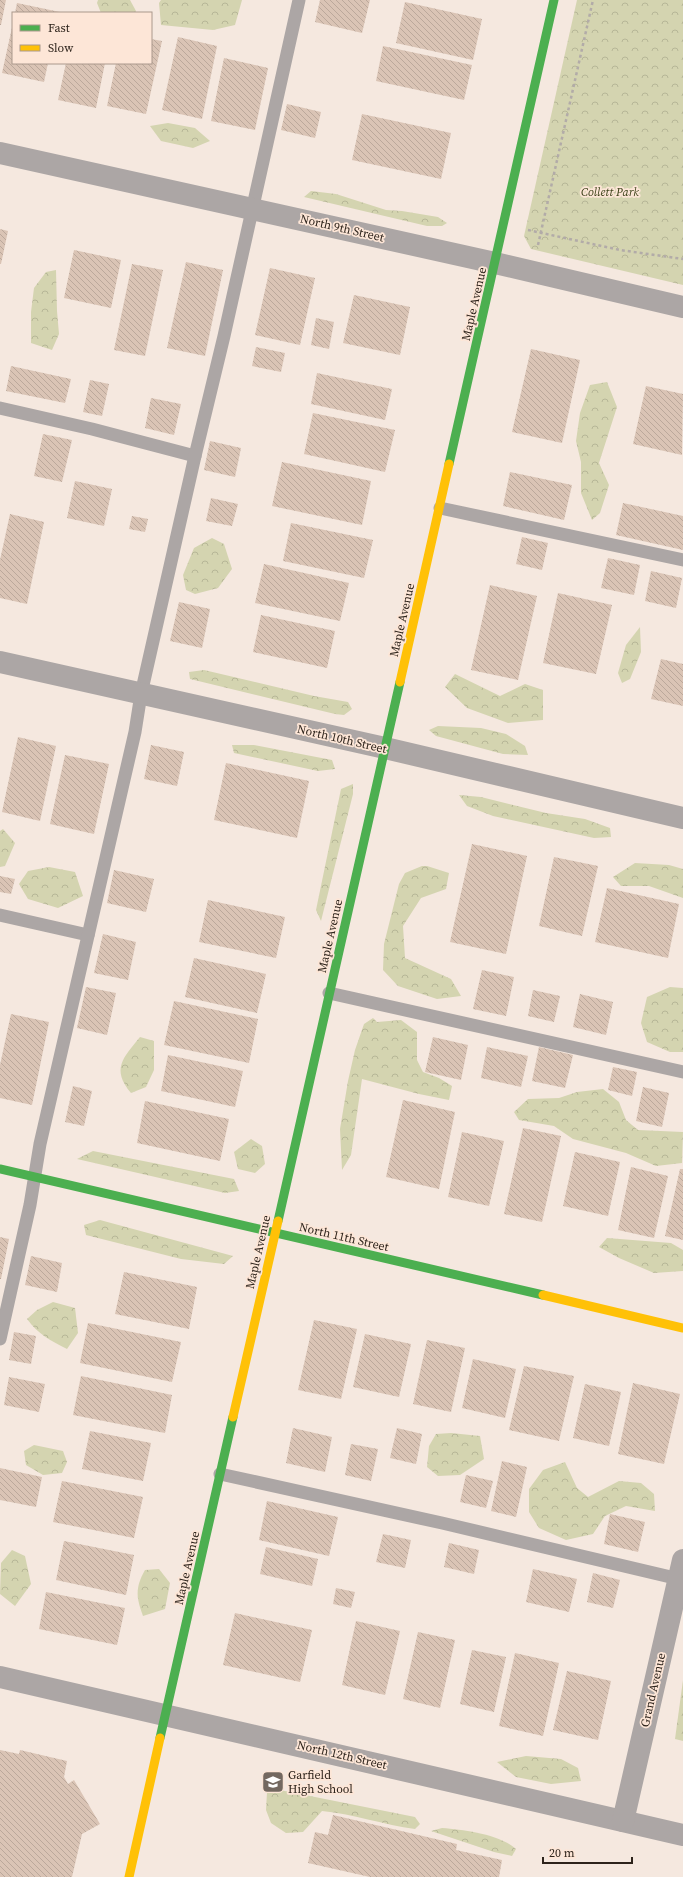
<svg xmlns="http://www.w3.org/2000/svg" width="683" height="1877" font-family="'Source Serif 4',serif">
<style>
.forest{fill:url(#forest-crowns)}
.building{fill:url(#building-back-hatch)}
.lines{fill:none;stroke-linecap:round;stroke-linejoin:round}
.path{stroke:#b2aba8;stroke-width:2.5;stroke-dasharray:3 3;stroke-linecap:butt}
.lane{stroke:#aca6a5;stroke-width:13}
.street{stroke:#aca6a5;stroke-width:22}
.fast{stroke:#4caf50;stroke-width:9}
.slow{stroke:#ffc107;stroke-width:9}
.labels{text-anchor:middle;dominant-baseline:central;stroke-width:3.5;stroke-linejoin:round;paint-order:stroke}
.park-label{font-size:12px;font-style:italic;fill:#3b4118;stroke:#fde6d7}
.street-label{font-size:12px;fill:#2d231b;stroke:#fde6d7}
.poi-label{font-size:12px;fill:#2d231b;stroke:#fde6d7;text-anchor:start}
</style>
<defs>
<pattern id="forest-crowns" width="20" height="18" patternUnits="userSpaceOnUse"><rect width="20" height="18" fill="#d4d4b0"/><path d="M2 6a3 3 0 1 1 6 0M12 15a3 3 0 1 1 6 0" fill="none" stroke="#b6b697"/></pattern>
<pattern id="building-back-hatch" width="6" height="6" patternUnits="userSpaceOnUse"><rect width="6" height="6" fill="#dac4b5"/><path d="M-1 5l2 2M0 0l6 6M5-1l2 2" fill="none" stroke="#bba89b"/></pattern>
</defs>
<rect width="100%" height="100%" fill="#f5e8df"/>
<g class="forest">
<path d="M 98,0 L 130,0 L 136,11 L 135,13 L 101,13 L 97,3 Z"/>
<path d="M 161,0 L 242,0 L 235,25 L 213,30 L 161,25 L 159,3 Z"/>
<path d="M 577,0 L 683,0 L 683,285 L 531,249 L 524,236 Z"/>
<path d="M 168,123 L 195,128 L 210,141 L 193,148 L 161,141 L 150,126 Z"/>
<path d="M 311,191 L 336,194 L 386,210 L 402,211 L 438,217 L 447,223 L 442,226 L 427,226 L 304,197 Z"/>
<path d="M 56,270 L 57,311 L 59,334 L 52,350 L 31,343 L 31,312 L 34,288 L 46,272 Z"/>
<path d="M 607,382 L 617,407 L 599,463 L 609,485 L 600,513 L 592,520 L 581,493 L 581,462 L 576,441 L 580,413 L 590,385 Z"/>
<path d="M 212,538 L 224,544 L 232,569 L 218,588 L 195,594 L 186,590 L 183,575 L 194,548 Z"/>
<path d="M 640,627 L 641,652 L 630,679 L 622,683 L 618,673 L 626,645 Z"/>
<path d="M 204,670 L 314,696 L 348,702 L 352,709 L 344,715 L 335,714 L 190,679 L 189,672 Z"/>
<path d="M 455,674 L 500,696 L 525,684 L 543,690 L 543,720 L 508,723 L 467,708 L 445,687 Z"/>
<path d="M 438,726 L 481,728 L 506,734 L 525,746 L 528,755 L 503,754 L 436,736 L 429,730 Z"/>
<path d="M 232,745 L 254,745 L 332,760 L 335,769 L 318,771 L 234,753 Z"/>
<path d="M 353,784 L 353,794 L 321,921 L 316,910 L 341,789 Z"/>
<path d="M 459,795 L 481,797 L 546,813 L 585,819 L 610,828 L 611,837 L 594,838 L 493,816 L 467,806 Z"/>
<path d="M 3,829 L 15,843 L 5,866 L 0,867 L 0,831 Z"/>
<path d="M 635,863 L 669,865 L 683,869 L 683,898 L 649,886 L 621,886 L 613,877 Z"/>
<path d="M 422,866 L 427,866 L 449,873 L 446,889 L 421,898 L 403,926 L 405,958 L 451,979 L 461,996 L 437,999 L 398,986 L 383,970 L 384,944 L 399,884 L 405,873 Z"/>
<path d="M 49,867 L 75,872 L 83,896 L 58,908 L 28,899 L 19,884 L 28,871 Z"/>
<path d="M 670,987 L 683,988 L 683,1052 L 670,1052 L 647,1042 L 641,1023 L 647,997 Z"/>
<path d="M 373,1018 L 377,1022 L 401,1020 L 417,1032 L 417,1060 L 423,1072 L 439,1078 L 452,1086 L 449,1100 L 419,1094 L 362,1079 L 351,1155 L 342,1170 L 340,1129 L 348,1081 L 355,1050 L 364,1024 Z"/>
<path d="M 140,1037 L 154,1041 L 154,1070 L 146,1087 L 131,1093 C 111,1069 123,1058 140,1037 Z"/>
<path d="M 603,1089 L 619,1102 L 626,1120 L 638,1130 L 683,1132 L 682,1163 L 656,1166 L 626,1153 L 573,1139 L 554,1126 L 519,1120 L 514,1112 L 528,1099 L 559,1098 L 577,1092 Z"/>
<path d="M 251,1139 L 262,1146 L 265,1164 L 255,1173 L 238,1169 L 234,1152 Z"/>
<path d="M 93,1151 L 234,1179 L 239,1191 L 225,1193 L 77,1159 Z"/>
<path d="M 100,1220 L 233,1256 L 224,1264 L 181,1259 L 86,1235 L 84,1225 Z"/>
<path d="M 607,1238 L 671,1243 L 683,1250 L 683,1271 L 654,1273 L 619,1258 L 599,1247 Z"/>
<path d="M 53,1302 L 75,1308 L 78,1333 L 67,1349 C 51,1341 38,1334 27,1319 L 37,1310 Z"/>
<path d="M 451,1433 L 480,1436 L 484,1459 L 460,1475 L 438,1476 L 427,1467 L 429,1446 L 436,1434 Z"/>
<path d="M 34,1445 L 63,1451 L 67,1462 L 62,1473 L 43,1475 L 26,1465 L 24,1451 Z"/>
<path d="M 565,1462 L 577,1488 L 588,1497 L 619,1481 L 641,1483 L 654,1494 L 655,1511 L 626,1506 L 605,1516 L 593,1534 L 566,1540 L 539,1528 L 529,1512 L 529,1489 L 543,1470 Z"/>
<path d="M 12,1550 L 25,1556 L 31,1584 L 15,1606 L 0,1594 L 1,1563 Z"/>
<path d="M 159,1569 L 170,1583 L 165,1609 L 143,1616 C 136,1597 135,1588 145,1570 Z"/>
<path d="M 683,1680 L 683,1741 L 675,1739 Z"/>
<path d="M 526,1756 L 561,1759 L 578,1768 L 581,1781 L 551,1784 L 516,1777 L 497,1762 Z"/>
<path d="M 275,1789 L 415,1817 L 420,1824 L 415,1829 C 384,1825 354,1814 322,1811 L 303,1832 L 286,1833 L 271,1823 L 266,1810 L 267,1792 Z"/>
<path d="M 442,1828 C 465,1830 499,1834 516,1849 L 512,1856 L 494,1852 L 431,1831 Z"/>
</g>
<g class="building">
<path d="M 0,0 L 6,0 L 1,25 L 0,25 Z"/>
<path d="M 320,0 L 370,0 L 362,33 L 315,22 Z"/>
<path d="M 405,2 L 482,19 L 473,60 L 396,43 Z"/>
<path d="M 17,3 L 60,12 L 60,13 L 15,13 Z"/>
<path d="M 13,23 L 13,63 L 48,63 L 44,82 L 2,73 Z"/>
<path d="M 178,37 L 217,46 L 202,119 L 162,110 Z"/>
<path d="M 151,39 L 162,41 L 146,114 L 107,106 L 116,63 L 151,63 Z"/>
<path d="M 383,46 L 472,65 L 464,100 L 376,81 Z"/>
<path d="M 224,58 L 268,68 L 255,130 L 211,121 Z"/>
<path d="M 66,63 L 105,63 L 96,108 L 58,100 Z"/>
<path d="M 287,104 L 321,112 L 315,138 L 281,130 Z"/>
<path d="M 362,114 L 451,133 L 441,179 L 352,160 Z"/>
<path d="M 0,229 L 8,231 L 1,264 L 0,264 Z"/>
<path d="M 74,250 L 121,260 L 111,308 L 64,298 Z"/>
<path d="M 186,262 L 223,270 L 205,356 L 167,348 Z"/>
<path d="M 132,264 L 163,270 L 145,356 L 114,350 Z"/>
<path d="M 270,268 L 315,278 L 300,345 L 255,335 Z"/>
<path d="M 354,295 L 410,307 L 400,355 L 343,343 Z"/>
<path d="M 316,318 L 334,322 L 329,349 L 311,345 Z"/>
<path d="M 256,347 L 285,353 L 281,372 L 252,366 Z"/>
<path d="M 531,349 L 580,360 L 562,443 L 512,432 Z"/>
<path d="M 11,366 L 71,379 L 65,403 L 6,391 Z"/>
<path d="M 317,373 L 392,389 L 385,420 L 311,404 Z"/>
<path d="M 90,380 L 109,384 L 102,416 L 83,412 Z"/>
<path d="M 646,386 L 683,394 L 682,455 L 633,444 Z"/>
<path d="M 151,398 L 181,404 L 174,435 L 145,428 Z"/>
<path d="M 313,413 L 395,430 L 385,472 L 304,454 Z"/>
<path d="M 43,434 L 72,440 L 62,482 L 34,476 Z"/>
<path d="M 210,441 L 241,448 L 235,477 L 204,470 Z"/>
<path d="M 282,462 L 371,481 L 362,525 L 272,506 Z"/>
<path d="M 510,472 L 572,485 L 564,520 L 503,506 Z"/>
<path d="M 75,481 L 112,489 L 104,526 L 67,518 Z"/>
<path d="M 211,498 L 238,504 L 232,526 L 206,521 Z"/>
<path d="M 623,503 L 683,516 L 683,550 L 616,535 Z"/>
<path d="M 10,514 L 44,522 L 27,604 L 0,598 L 0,560 Z"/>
<path d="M 132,516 L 148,519 L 145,532 L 129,529 Z"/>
<path d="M 291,523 L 373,540 L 364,578 L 283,561 Z"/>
<path d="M 522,537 L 548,543 L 542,570 L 516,564 Z"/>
<path d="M 608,558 L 640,565 L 634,595 L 601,588 Z"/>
<path d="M 264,564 L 349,583 L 340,621 L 255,603 Z"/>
<path d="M 651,571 L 682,578 L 676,608 L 645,601 Z"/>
<path d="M 490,585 L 537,596 L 518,680 L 471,670 Z"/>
<path d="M 558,593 L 612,605 L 596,674 L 543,663 Z"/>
<path d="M 179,602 L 210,609 L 202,648 L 170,641 Z"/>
<path d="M 261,615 L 335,631 L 327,668 L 253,652 Z"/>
<path d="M 661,659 L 683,664 L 683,706 L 651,699 Z"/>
<path d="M 18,737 L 56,746 L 40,821 L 2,812 Z"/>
<path d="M 151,745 L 184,752 L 177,786 L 144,779 Z"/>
<path d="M 65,755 L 109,764 L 94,834 L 50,824 Z"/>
<path d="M 226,763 L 309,781 L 297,838 L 214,820 Z"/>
<path d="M 472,844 L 527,856 L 506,954 L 450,942 Z"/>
<path d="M 554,857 L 598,866 L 582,936 L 539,926 Z"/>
<path d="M 114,870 L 154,879 L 146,912 L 107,903 Z"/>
<path d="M 0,876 L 15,879 L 11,894 L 0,892 Z"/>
<path d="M 607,888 L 679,904 L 668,958 L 595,942 Z"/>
<path d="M 208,900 L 285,917 L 276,958 L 199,942 Z"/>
<path d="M 103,934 L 136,942 L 128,980 L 94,973 Z"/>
<path d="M 194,958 L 266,974 L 257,1013 L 185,997 Z"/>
<path d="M 482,970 L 514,977 L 506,1016 L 473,1009 Z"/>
<path d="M 86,987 L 116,993 L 107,1035 L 77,1028 Z"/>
<path d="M 533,990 L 560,996 L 554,1022 L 528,1016 Z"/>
<path d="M 580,994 L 613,1002 L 606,1035 L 573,1027 Z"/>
<path d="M 174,1001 L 258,1019 L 249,1063 L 164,1045 Z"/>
<path d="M 11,1014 L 49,1022 L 32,1105 L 0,1098 L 0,1065 Z"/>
<path d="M 433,1037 L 468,1045 L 461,1080 L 425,1072 Z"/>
<path d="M 487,1047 L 528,1056 L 521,1087 L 481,1078 Z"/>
<path d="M 539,1047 L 573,1055 L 565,1088 L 532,1081 Z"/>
<path d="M 168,1055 L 243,1071 L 235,1107 L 161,1091 Z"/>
<path d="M 613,1067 L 637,1072 L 632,1096 L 608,1090 Z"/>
<path d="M 73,1086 L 92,1091 L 84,1126 L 65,1122 Z"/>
<path d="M 643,1087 L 669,1093 L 662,1127 L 636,1121 Z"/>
<path d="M 403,1100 L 455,1112 L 439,1189 L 386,1177 Z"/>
<path d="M 145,1101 L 229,1119 L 220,1161 L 137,1143 Z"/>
<path d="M 523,1128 L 561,1136 L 542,1222 L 504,1214 Z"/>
<path d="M 462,1132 L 504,1141 L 489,1206 L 448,1197 Z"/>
<path d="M 575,1152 L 620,1162 L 608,1216 L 563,1206 Z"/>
<path d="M 631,1167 L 668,1176 L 654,1238 L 618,1230 Z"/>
<path d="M 680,1169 L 683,1169 L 683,1240 L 665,1236 Z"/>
<path d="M 0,1237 L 9,1239 L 1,1279 L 0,1279 Z"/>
<path d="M 31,1256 L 62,1263 L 57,1292 L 25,1285 Z"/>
<path d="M 124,1272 L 197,1287 L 189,1329 L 115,1314 Z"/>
<path d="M 314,1320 L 357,1329 L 341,1399 L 298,1390 Z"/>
<path d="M 88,1323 L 181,1342 L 172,1382 L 80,1363 Z"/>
<path d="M 14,1332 L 36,1336 L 31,1364 L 9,1360 Z"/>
<path d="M 365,1334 L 411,1344 L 399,1397 L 353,1387 Z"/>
<path d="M 427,1340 L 465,1348 L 451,1412 L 413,1404 Z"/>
<path d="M 473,1359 L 516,1369 L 505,1418 L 462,1408 Z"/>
<path d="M 524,1366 L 574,1376 L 559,1441 L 509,1430 Z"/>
<path d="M 81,1376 L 172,1395 L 165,1433 L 73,1415 Z"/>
<path d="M 9,1377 L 45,1384 L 39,1412 L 4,1405 Z"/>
<path d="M 633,1383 L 680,1394 L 664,1464 L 618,1454 Z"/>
<path d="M 585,1384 L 621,1392 L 609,1446 L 573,1438 Z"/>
<path d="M 293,1428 L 332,1437 L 325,1472 L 286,1463 Z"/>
<path d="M 397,1428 L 422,1434 L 416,1464 L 390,1458 Z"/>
<path d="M 90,1431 L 151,1443 L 143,1481 L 82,1469 Z"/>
<path d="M 351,1444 L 378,1449 L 371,1481 L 345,1475 Z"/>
<path d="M 502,1461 L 527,1467 L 516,1517 L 491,1511 Z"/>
<path d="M 0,1468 L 42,1477 L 36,1507 L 0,1500 Z"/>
<path d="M 466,1475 L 493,1481 L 486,1508 L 460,1502 Z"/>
<path d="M 62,1481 L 143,1497 L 134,1538 L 53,1522 Z"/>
<path d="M 267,1501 L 338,1517 L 329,1556 L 259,1540 Z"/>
<path d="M 610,1514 L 645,1522 L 638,1552 L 604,1544 Z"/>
<path d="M 383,1534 L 411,1540 L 405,1568 L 376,1562 Z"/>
<path d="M 64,1541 L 134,1555 L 126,1595 L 56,1580 Z"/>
<path d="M 449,1543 L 479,1550 L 474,1574 L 444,1567 Z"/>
<path d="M 266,1547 L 318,1559 L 312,1586 L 260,1574 Z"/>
<path d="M 533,1569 L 577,1579 L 569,1612 L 526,1602 Z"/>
<path d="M 593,1573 L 620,1580 L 613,1608 L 587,1602 Z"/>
<path d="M 336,1588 L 355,1592 L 351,1608 L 333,1604 Z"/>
<path d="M 46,1592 L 125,1608 L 117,1645 L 39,1629 Z"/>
<path d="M 235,1613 L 312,1630 L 300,1682 L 223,1665 Z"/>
<path d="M 356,1621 L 400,1631 L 385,1695 L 342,1685 Z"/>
<path d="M 418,1632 L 455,1640 L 440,1708 L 403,1699 Z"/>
<path d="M 472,1650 L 506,1657 L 494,1712 L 460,1704 Z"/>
<path d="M 515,1653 L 559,1663 L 543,1736 L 499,1726 Z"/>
<path d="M 567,1671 L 611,1681 L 598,1740 L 553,1730 Z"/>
<path d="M 0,1750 L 19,1754 L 20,1750 L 67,1761 L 64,1777 L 68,1784 L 74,1780 L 100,1824 L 82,1834 L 72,1877 L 0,1877 Z"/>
<path d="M 333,1815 L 457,1844 L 456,1850 L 502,1860 L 499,1877 L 370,1877 L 308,1863 L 315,1832 L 328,1835 Z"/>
</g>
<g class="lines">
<g class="path">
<path d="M 528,230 L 620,250 L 683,259"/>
<path d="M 538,245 L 593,0"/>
</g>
<g class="lane">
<path d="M 0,408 L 92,429 L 195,456"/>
<path d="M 440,508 L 683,560"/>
<path d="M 0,915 L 88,935"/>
<path d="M 329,993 L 683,1072"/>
<path d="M 0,1339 L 30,1205 L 40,1144 L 135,732 L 141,694 L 195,456 L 224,336 L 299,0"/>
<path d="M 220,1474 L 442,1523 L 683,1580"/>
</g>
<g class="street">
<path d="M 0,153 L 495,263 L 683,307"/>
<path d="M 0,662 L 385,748 L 683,818"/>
<path d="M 0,1677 L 683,1835"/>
<path d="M 623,1821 L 683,1560"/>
</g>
<g class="fast">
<path d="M 449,464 L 554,0"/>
<path d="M 0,1169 L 543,1295"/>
<path d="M 278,1221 L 400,682"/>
<path d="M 160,1738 L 233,1417"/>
</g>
<g class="slow">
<path d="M 400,682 L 449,464"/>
<path d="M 543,1295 L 683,1328"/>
<path d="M 233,1417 L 278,1221"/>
<path d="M 129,1877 L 160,1738"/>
</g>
</g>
<defs>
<g id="school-square" transform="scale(1.15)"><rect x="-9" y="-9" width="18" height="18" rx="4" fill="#736860" stroke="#fde6d7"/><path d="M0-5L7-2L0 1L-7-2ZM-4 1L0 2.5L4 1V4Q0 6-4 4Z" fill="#fff"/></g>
</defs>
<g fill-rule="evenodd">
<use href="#school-square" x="273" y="1782"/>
</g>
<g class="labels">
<g class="park-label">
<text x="610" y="192">Collett Park</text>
</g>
<g class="street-label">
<text transform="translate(342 228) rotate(13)">North 9th Street</text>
<text transform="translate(474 304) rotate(-77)">Maple Avenue</text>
<text transform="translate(402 620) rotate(-77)">Maple Avenue</text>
<text transform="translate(342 739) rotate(13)">North 10th Street</text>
<text transform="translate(330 936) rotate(-77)">Maple Avenue</text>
<text transform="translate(344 1237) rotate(13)">North 11th Street</text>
<text transform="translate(258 1252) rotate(-77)">Maple Avenue</text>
<text transform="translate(187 1568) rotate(-77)">Maple Avenue</text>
<text transform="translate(653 1690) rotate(-77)">Grand Avenue</text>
<text transform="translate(342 1755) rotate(13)">North 12th Street</text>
</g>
<g class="poi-label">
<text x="288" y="1775">Garfield<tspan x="288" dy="14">High School</tspan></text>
</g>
</g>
<rect x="12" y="12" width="140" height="52" fill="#fde6d7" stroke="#aa988c"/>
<rect x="20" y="25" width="20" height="6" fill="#4caf50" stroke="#aa988c"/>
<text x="48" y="32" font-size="12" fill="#2d231b">Fast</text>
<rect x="20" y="45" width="20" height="6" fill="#ffc107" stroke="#aa988c"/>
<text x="48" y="52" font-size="12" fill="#2d231b">Slow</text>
<path d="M543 1857v6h89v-6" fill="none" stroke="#2d231b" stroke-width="2"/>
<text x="549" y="1857" font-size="12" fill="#2d231b" stroke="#fde6d7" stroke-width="3" paint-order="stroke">20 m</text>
</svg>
